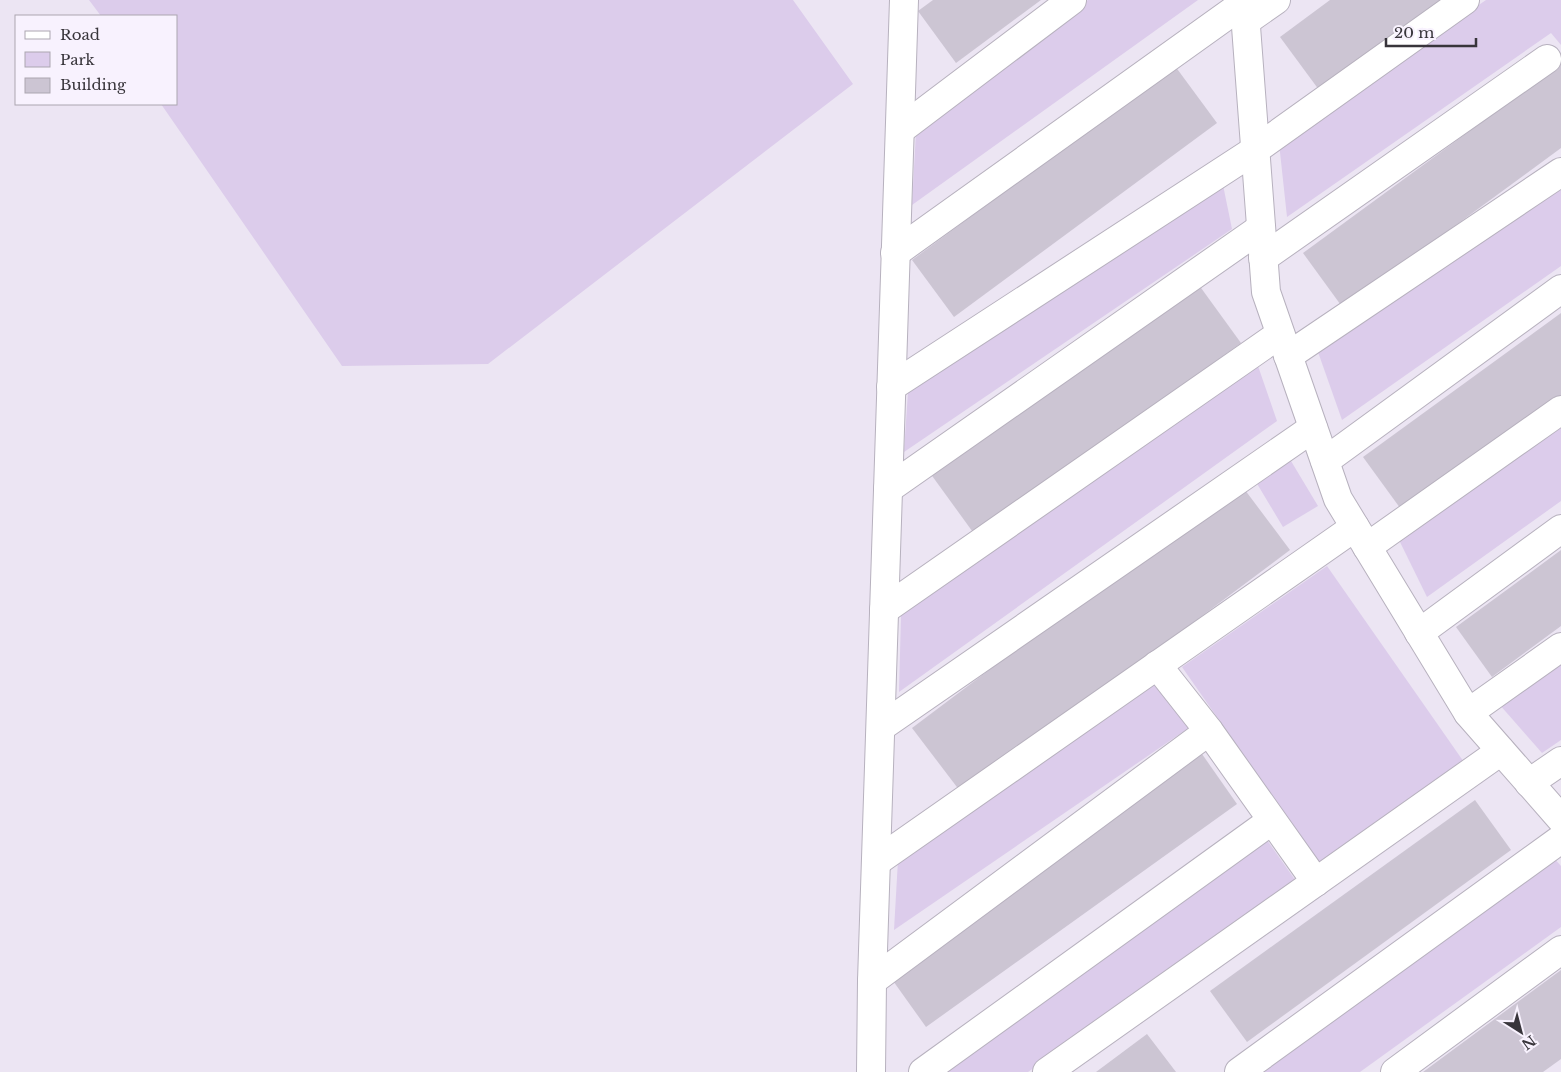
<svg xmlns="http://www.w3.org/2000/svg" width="1561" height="1072" font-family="'Libre Baskerville',serif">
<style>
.green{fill:#dccceb}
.building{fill:#ccc5d3}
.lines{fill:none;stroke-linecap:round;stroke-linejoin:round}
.minor-casing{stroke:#b7b1be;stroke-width:30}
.minor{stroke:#fff;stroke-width:28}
</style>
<rect width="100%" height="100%" fill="#ece5f3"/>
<g class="green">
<path d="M 89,0 L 793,0 L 853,84 L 488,364 L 342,366 L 161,104 L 176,104 L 176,16 L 101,16 Z"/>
<path d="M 1088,0 L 1198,0 L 912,205 L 916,132 Z"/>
<path d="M 1486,0 L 1561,0 L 1561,45 L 1551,33 L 1287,217 L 1279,143 Z"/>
<path d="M 1561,182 L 1561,266 L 1342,420 L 1318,352 Z"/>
<path d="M 1223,185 L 1232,229 L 904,452 L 908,392 Z"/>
<path d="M 1258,366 L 1277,421 L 899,692 L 901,615 Z"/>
<path d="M 1561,422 L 1561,501 L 1427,597 L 1399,540 Z"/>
<path d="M 1291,461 L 1318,506 L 1283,527 L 1256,482 Z"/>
<path d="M 1327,566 L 1466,765 L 1321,866 L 1182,667 Z"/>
<path d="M 1561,659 L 1561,740 L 1542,753 L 1499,704 Z"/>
<path d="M 1158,681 L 1190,727 L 894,930 L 898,860 Z"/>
<path d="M 1267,840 L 1298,884 L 1028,1072 L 934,1072 Z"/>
<path d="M 1553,857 L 1561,866 L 1561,927 L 1360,1072 L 1257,1072 Z"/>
</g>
<g class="building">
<path d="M 933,0 L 1041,0 L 956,63 L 918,11 Z"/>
<path d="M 1330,0 L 1451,0 L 1322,94 L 1280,37 Z"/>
<path d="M 1561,64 L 1561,148 L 1343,308 L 1303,253 Z"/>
<path d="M 1175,66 L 1217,123 L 954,317 L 912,260 Z"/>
<path d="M 1196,281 L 1241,343 L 975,535 L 930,473 Z"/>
<path d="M 1561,313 L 1561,397 L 1403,512 L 1363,457 Z"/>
<path d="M 1239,482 L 1290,550 L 963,795 L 912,728 Z"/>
<path d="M 1561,550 L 1561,626 L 1492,677 L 1456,627 Z"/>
<path d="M 1202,754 L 1237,804 L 926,1027 L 891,978 Z"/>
<path d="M 1475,800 L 1511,850 L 1247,1042 L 1210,991 Z"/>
<path d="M 1561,970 L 1561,1059 L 1543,1072 L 1423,1072 Z"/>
<path d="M 1147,1034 L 1176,1072 L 1096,1072 Z"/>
</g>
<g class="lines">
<g class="minor-casing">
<g id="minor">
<path d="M 1244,0 L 1266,292 L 1338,499 L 1468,713 L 1561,819"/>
<path d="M 1246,21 L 1276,0"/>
<path d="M 900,130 L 1072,0"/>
<path d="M 895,253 L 1244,3"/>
<path d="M 1263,258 L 1547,59"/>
<path d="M 1288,356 L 1561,172"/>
<path d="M 891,387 L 1255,150 L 1465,0"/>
<path d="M 1325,461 L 1561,289"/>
<path d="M 888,489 L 1261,228"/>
<path d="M 1367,547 L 1561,410"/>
<path d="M 884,610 L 1280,334"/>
<path d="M 1419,633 L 1561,529"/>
<path d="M 1157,665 L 1209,731 L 1316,882"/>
<path d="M 1468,713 L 1561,647"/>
<path d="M 881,727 L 1313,428"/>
<path d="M 1529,783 L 1561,761"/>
<path d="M 876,862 L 1355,527"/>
<path d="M 872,981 L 1209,731"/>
<path d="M 871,1072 L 872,981 L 904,0"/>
<path d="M 923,1072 L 1271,821"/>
<path d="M 1047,1072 L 1501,751"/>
<path d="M 1239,1072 L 1561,839"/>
<path d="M 1395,1072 L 1561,950"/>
</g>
</g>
<use href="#minor" class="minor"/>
</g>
<rect x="15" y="15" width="162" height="90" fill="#f8f2fe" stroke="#aba6b0"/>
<rect x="25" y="31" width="25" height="8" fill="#ffffff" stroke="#aba6b0"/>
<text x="60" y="40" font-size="15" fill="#38353b">Road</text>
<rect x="25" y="52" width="25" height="15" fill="#dccceb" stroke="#aba6b0"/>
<text x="60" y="65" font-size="15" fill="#38353b">Park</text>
<rect x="25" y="78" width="25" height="15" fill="#ccc5d3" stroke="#aba6b0"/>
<text x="60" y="90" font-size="15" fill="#38353b">Building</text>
<g transform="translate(1521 1032) rotate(144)" stroke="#f8f2fe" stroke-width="4" paint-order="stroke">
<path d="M0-4L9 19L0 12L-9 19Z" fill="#38353b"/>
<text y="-8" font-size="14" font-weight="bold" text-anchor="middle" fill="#38353b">N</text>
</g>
<path d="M1386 38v8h90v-8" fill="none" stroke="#38353b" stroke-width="2.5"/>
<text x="1394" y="38" font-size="15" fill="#38353b" stroke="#f8f2fe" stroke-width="4" paint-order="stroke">20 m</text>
</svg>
